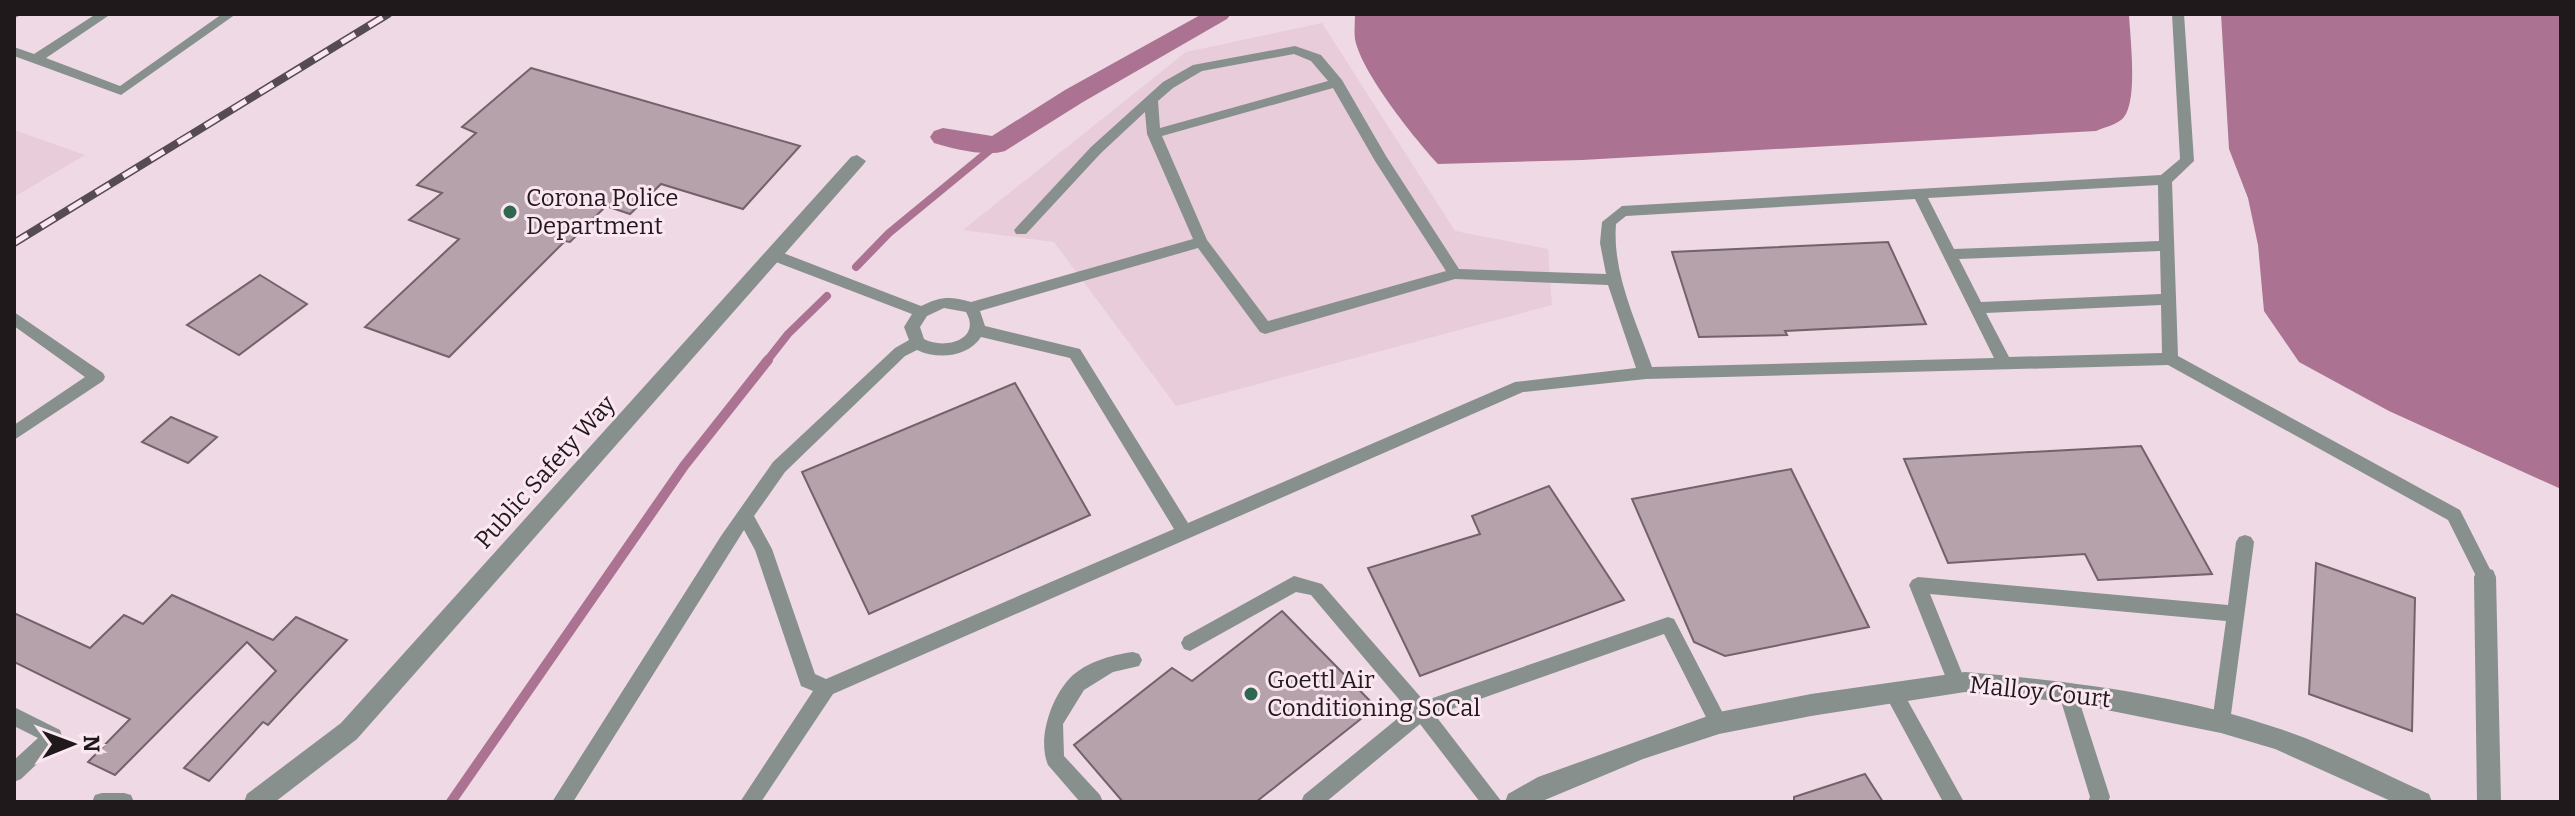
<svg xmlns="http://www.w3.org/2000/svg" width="2575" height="816" font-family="Bitter,serif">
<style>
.built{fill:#e8ccda}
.water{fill:#ab7391}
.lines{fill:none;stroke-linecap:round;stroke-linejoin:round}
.stream-far1{stroke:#ab7391;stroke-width:8}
.stream{stroke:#ab7391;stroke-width:10}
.canal{fill:#ab7391;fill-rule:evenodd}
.building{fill:#b5a2ab;stroke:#74626b;stroke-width:2}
.service{fill:#87908c;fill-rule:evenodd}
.minor{fill:#87908c;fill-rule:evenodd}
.rail-casing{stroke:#564b50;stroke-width:8}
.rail{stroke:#fbe7f1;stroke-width:5;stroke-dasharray:16;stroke-linecap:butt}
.poi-dot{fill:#2f6851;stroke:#fbe7f1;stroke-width:3}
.labels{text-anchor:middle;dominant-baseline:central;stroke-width:6;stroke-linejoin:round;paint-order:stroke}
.poi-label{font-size:24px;fill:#20191c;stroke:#fbe7f1;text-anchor:start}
.street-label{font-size:24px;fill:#20191c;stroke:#fbe7f1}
</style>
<rect width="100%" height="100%" fill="#eed9e4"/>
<g class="built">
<path d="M 1322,23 L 1455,231 L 1548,249 L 1552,305 L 1176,406 L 1054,242 L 963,230 L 1186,52 Z"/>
<path d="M 14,130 L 85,155 L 14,197 Z"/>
</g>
<g class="water">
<path d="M 1355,14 L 2129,14 C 2130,37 2138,99 2124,117 C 2119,124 2105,127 2096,131 L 1582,160 L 1438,164 C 1415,139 1361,72 1355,39 C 1354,31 1355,22 1355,14 Z"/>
<path d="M 2221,14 L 2561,14 L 2561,489 L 2389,411 L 2299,362 L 2264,311 L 2258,245 L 2248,198 L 2229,149 Z"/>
</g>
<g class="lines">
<g class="stream-far1">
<path d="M 856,267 L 889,233 L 996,145"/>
<path d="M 766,362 L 788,334 L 827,296"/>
</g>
<path class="stream" d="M 451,802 L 684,466 L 768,360"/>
<path class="canal" d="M 1202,14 L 1231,14 L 1227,19 L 1083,102 L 1005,151 C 985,157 954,149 934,143 L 930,137 L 934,131 L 943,128 L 992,136 L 1065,90 Z"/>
</g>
<g class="building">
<path d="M 531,68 L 800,146 L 743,209 L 661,184 L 630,214 L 606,206 L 570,242 L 565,241 L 449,357 L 365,327 L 459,239 L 409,220 L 442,193 L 417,185 L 476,133 L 462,127 Z"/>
<path d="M 1888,242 L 1926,324 L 1785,331 L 1787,335 L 1699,337 L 1672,252 Z"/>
<path d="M 260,275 L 307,304 L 239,355 L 187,325 Z"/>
<path d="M 1015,383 L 1090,515 L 869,614 L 802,472 Z"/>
<path d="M 171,417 L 217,437 L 188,463 L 142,442 Z"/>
<path d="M 2141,446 L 2212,574 L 2098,580 L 2085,554 L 1948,563 L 1904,459 Z"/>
<path d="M 1791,469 L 1869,627 L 1725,656 L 1694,642 L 1632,499 Z"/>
<path d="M 1549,486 L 1624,600 L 1420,676 L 1368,568 L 1480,534 L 1472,516 Z"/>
<path d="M 2316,563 L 2415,598 L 2412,731 L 2309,694 Z"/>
<path d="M 172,595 L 273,640 L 296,617 L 347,640 L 268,725 L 263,722 L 209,781 L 184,768 L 276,671 L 247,642 L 115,775 L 88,762 L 130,719 L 14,662 L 14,613 L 90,648 L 124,615 L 143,624 Z"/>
<path d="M 1282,611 L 1376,707 L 1256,802 L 1123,802 L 1074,745 L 1172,668 L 1192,681 Z"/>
<path d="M 1865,774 L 1883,802 L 1794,802 L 1794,797 Z"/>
</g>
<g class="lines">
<g class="service">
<path d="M 14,14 L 22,14 L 14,19 Z"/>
<path d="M 96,14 L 111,14 L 46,58 L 120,86 L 222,14 L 236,14 L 121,95 L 14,56 L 14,47 L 34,54 Z"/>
<path d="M 2172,14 L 2184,14 L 2194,161 L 2172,182 L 2178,356 L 2460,510 L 2494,577 L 2491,582 L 2485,585 L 2479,582 L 2448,520 L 2168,365 L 1646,379 L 1523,392 L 833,694 L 761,802 L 740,802 L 813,691 L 801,686 L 799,680 L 755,550 L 744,530 L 573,802 L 552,802 L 721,536 L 773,462 L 895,348 L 909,340 L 904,327 L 912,314 L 768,259 L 766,255 L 768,251 L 778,251 L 921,306 C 941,296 950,296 971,302 L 1193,239 L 1147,134 L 1145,112 L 1101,153 L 1026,234 L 1016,234 L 1014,230 L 1091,147 L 1163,82 L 1193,65 L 1295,46 L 1321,55 L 1342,80 L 1386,156 L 1459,269 L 1606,274 L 1600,243 L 1602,222 L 1622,206 L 2161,175 L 2180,159 ZM 1294,54 L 1311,61 L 1328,81 L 1160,128 L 1158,101 L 1173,88 L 1202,71 ZM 1333,88 L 1375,161 L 1446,271 L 1268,321 L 1207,240 L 1162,136 ZM 2158,185 L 2159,241 L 1954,249 L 1928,198 ZM 1915,199 L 1994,358 L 1652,367 C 1636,321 1612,273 1616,224 L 1626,216 ZM 1198,248 L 1260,332 L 1265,334 L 1455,279 L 1608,285 L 1636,368 L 1515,382 L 1188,523 L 1080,349 L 985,326 L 980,311 ZM 2160,251 L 2161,294 L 1981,302 L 1959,259 ZM 2161,305 L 2162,353 L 2009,357 L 1986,313 ZM 944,308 L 966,312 C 982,340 944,350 924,339 L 920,327 L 927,316 ZM 981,337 L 1070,358 L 1174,529 L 826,679 L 815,674 L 772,549 L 754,516 L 785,472 L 905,356 L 917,350 C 938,360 968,357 981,337 Z"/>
<path d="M 14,312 L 103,373 L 105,377 L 103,381 L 14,440 L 14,425 L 85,377 L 14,326 Z"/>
<path d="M 2245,535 L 2251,537 L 2254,542 L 2230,722 L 2228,728 L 2221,731 L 2214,728 L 2212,722 L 2226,621 L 1930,594 L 1966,683 L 1964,689 L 1957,691 L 1950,689 L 1948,683 L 1909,585 L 1912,580 L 1918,577 L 2228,605 L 2236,542 L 2239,537 Z"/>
<path d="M 1294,576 L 1322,584 L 1424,701 L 1668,617 L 1674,619 L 1728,723 L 1726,729 L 1719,732 L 1712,729 L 1664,634 L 1435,715 L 1502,802 L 1480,802 L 1420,724 L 1326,802 L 1301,802 L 1304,795 L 1408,710 L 1311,595 L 1296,592 L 1190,651 L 1184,649 L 1181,643 L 1184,637 Z"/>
<path d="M 1133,652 L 1139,654 L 1142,660 L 1139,666 L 1113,672 L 1084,690 L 1063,724 L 1064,756 L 1100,795 L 1103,802 L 1080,802 L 1048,765 C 1037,739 1051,698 1070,678 C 1086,662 1111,655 1133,652 Z"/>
<path d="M 1892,683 L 1899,685 L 1964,802 L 1943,802 L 1883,691 L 1885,685 Z"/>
<path d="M 2067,683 L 2074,685 L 2076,691 L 2110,797 L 2108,802 L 2088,802 L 2090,797 L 2058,691 L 2060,685 Z"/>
<path d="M 14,707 L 60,730 L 62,736 L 60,742 L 21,779 L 14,782 L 14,760 L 38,738 L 14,726 Z"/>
<path d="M 102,793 L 124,793 L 131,795 L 134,802 L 92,802 L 95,795 Z"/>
</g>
<g class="minor">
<path d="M 857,155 L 866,161 L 863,165 L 357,739 L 275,802 L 244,802 L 247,794 L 341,723 L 851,157 Z"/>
<path d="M 2485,568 L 2493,570 L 2496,577 L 2501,802 L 2477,802 L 2474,577 L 2477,570 Z"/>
<path d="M 1965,672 C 2070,681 2177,694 2277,728 C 2329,745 2379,772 2429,794 L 2432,802 L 2393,802 L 2275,749 L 2221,733 L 2067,702 L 1965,692 L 1811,716 L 1719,734 L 1643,759 L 1540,802 L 1505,802 L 1508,794 L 1538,777 L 1719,712 L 1811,694 Z"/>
</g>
<g class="rail-casing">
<path id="rail" d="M 14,243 L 388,14"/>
</g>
<use href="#rail" class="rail"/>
</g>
<g class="poi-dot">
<circle cx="510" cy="212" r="8"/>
<circle cx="1251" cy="694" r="8"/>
</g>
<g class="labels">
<g class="poi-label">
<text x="526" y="198">Corona Police<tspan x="526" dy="28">Department</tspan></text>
<text x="1267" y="680">Goettl Air<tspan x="1267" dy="28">Conditioning SoCal</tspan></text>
</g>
<g class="street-label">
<text transform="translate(545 472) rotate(-48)">Public Safety Way</text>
<text transform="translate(2040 692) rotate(6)">Malloy Court</text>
</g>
</g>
<rect width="2575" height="816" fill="none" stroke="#20191c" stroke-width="32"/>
<g transform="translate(72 744) rotate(89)" stroke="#fbe7f1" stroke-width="6" paint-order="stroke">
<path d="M0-6L14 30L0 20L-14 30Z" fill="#20191c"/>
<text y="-12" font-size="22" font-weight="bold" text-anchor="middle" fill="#20191c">N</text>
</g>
</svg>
